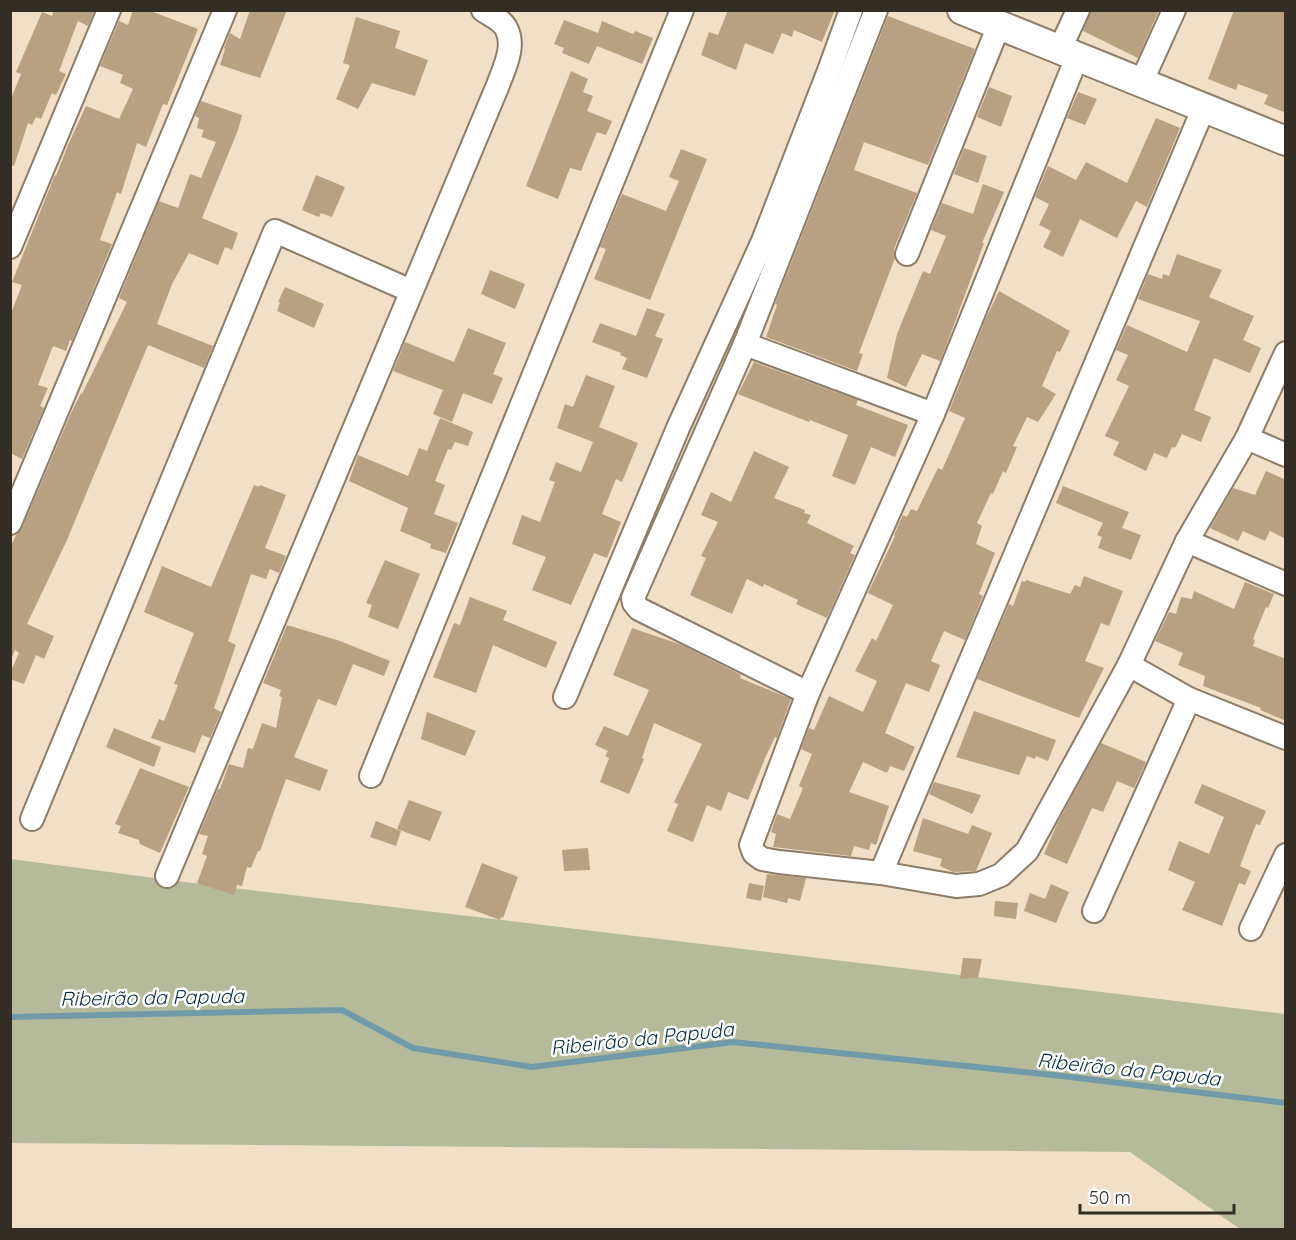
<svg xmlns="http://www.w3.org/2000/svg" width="1296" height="1240" font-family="Quicksand,sans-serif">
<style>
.green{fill:#b5bb9a}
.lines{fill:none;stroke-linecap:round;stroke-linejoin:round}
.stream{stroke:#719aa9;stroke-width:6}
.building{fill:#b8a083}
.minor-casing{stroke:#8d7d68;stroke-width:26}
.tertiary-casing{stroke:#8d7d68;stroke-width:32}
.minor{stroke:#fff;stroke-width:22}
.tertiary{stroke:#fff;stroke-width:28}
.labels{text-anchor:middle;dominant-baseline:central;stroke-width:5;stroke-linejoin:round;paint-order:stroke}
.water-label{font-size:20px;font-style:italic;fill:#052e3a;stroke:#fff}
</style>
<rect width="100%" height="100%" fill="#f1dfc8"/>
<path class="green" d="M 11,859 L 192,883 L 1285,1014 L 1285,1229 L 1240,1229 L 1130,1152 L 11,1143 Z"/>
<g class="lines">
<path class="stream" d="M 10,1017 L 342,1010 L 413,1048 L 532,1067 L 733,1042 L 1053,1075 L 1286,1103"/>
</g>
<g class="building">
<path d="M 54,10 L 94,11 L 88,26 L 78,21 L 59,71 L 66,74 L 56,95 L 52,93 L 41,119 L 36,117 L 32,125 L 28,123 L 14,166 L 10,165 L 10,101 L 21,74 L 16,72 L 42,12 L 52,16 Z"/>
<path d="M 133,10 L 148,10 L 198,29 L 167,105 L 163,104 L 146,147 L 137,143 L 121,194 L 117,192 L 100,240 L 112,244 L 72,341 L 70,340 L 66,351 L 53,346 L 38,385 L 48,388 L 40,406 L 44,408 L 22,459 L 10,453 L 10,316 L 22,285 L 12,282 L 55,175 L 56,176 L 68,145 L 86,106 L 119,119 L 133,89 L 120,83 L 123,75 L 100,66 L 119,21 L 128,25 Z"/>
<path d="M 250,10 L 287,10 L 260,78 L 220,65 L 225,49 L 224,48 L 230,33 L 240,39 Z"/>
<path d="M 728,10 L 835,10 L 822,42 L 794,30 L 792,37 L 782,33 L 773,54 L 745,43 L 736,70 L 701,55 L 709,32 L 718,35 Z"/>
<path d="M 1091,10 L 1159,10 L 1138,58 L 1083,31 Z"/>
<path d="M 1234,10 L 1286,10 L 1286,113 L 1264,104 L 1268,95 L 1238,84 L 1236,90 L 1208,79 Z"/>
<path d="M 888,16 L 975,49 L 928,165 L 864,142 L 854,170 L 917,193 L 894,249 L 895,258 L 859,353 L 863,354 L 857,371 L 766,337 L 777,305 L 775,304 Z"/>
<path d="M 356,17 L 400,31 L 395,48 L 428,60 L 415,96 L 372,83 L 358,109 L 336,99 L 350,65 L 343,63 Z"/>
<path d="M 564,20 L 598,33 L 602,21 L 633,34 L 635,31 L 653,38 L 642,64 L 597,46 L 589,64 L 562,53 L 564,48 L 554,44 Z"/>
<path d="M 571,71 L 588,79 L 583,92 L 593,96 L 587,111 L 612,121 L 606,135 L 597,132 L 581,171 L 570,168 L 558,199 L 526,186 Z"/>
<path d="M 989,87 L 1012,96 L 1001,127 L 977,117 Z"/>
<path d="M 1078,92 L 1097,99 L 1085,125 L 1067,118 Z"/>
<path d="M 201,101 L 242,115 L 238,130 L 202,218 L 238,233 L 232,250 L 225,247 L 218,265 L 189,253 L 172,284 L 157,324 L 213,346 L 204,368 L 148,345 L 67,540 L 27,624 L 54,636 L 44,659 L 36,655 L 24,684 L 10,679 L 10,673 L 19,653 L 15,650 L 10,661 L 10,548 L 16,535 L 22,528 L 71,413 L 81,393 L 82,394 L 127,302 L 119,298 L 159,201 L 178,208 L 190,174 L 201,178 L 216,142 L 201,137 L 204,130 L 197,128 L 199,118 L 195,116 Z"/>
<path d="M 1156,118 L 1180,128 L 1147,207 L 1136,201 L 1117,238 L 1080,219 L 1063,257 L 1043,247 L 1051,231 L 1039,225 L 1049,204 L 1035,197 L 1048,166 L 1076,180 L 1086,162 L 1127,183 Z"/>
<path d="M 964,148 L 987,156 L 978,183 L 954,174 Z"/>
<path d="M 681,149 L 707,159 L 650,300 L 594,279 L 606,249 L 600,247 L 622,194 L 666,211 L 679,181 L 669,177 Z"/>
<path d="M 316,175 L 345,187 L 332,217 L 321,213 L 319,217 L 302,210 Z"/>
<path d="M 983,184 L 1004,192 L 982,243 L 984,243 L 945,349 L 940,361 L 922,354 L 906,387 L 887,378 L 897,334 L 923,271 L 930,274 L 946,236 L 931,230 L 942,203 L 973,214 Z"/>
<path d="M 1177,254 L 1222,270 L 1209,297 L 1254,316 L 1243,340 L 1261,348 L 1250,373 L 1214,358 L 1194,410 L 1211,417 L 1201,442 L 1182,434 L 1175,448 L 1172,447 L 1167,458 L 1154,453 L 1146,471 L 1113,455 L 1119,442 L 1105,436 L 1129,386 L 1116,380 L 1128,355 L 1116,350 L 1127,325 L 1187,352 L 1200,321 L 1138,299 L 1148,274 L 1162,279 L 1163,274 L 1169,276 Z"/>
<path d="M 490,270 L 525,284 L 515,309 L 481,294 Z"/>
<path d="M 285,287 L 324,304 L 314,328 L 277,311 L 280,302 L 278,302 Z"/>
<path d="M 999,291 L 1070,331 L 1060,352 L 1057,351 L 1042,386 L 1056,394 L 1038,422 L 1027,417 L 1013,446 L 1017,447 L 1006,473 L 1003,471 L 993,494 L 991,493 L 977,523 L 982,526 L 976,544 L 995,553 L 979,594 L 983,596 L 965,640 L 944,631 L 931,661 L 940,665 L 929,692 L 906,683 L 885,733 L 915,747 L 904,771 L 890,766 L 887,773 L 863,762 L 849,792 L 889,806 L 876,845 L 871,843 L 869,850 L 854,846 L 851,856 L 773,847 L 776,834 L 771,832 L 777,814 L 790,819 L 803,788 L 799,786 L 812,754 L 801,749 L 809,728 L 814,730 L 829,696 L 863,712 L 877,681 L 855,671 L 872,638 L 876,641 L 893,605 L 868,593 L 895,536 L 894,535 L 903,515 L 907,517 L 911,509 L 917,511 L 938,468 L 942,470 L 965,418 L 949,411 L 986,318 Z"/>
<path d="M 647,308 L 665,314 L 655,336 L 663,339 L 647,378 L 622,369 L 627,358 L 620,355 L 621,353 L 592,342 L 600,323 L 636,336 Z"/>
<path d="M 468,328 L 506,343 L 493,374 L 503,378 L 492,404 L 463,393 L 452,422 L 433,414 L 443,390 L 393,371 L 405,342 L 454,362 Z"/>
<path d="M 754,362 L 858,400 L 856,405 L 908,425 L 895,457 L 871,447 L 855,485 L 832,476 L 848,435 L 810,420 L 809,422 L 738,394 Z"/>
<path d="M 586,375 L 615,386 L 599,427 L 638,443 L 622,482 L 616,479 L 602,514 L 621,522 L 607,558 L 594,553 L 571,605 L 532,590 L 546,557 L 512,544 L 522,515 L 540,522 L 555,482 L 549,480 L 556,462 L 581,472 L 593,442 L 557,428 L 565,404 L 573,407 Z"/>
<path d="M 440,418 L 473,432 L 468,446 L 455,442 L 451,450 L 448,449 L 435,481 L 445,485 L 434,514 L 458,523 L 446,553 L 430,548 L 431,544 L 400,531 L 408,508 L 349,481 L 358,455 L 408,476 L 419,448 L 427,451 Z"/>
<path d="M 754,451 L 789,467 L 774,498 L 805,510 L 804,513 L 811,515 L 807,523 L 854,546 L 850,553 L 855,555 L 827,618 L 796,604 L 798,600 L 764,584 L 763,587 L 747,579 L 732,614 L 690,595 L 706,558 L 701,556 L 718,522 L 701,515 L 711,492 L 731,502 Z"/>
<path d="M 1266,471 L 1286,480 L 1286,539 L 1270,531 L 1265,541 L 1243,531 L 1238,541 L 1210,528 L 1233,488 L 1255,495 Z"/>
<path d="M 254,485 L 259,487 L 260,485 L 286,495 L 265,548 L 286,556 L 279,573 L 270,569 L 266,579 L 251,574 L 228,641 L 236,645 L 214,708 L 221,712 L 210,738 L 202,735 L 195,753 L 151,738 L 159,719 L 164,721 L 178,685 L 174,684 L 194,633 L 144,612 L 162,566 L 211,587 Z"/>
<path d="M 1063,486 L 1129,512 L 1122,528 L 1141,535 L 1131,560 L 1098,548 L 1102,537 L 1097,535 L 1103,523 L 1056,503 Z"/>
<path d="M 385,560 L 420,574 L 398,629 L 368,617 L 372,605 L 366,603 Z"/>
<path d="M 1084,576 L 1123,591 L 1109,626 L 1101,623 L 1085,661 L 1104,668 L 1079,718 L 977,679 L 1009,604 L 1013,606 L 1022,581 L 1025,582 L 1026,580 L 1070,594 L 1075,585 L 1080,587 Z"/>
<path d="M 1245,582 L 1274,594 L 1268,608 L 1266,607 L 1253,639 L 1255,640 L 1253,646 L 1286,659 L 1286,721 L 1260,710 L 1261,708 L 1203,686 L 1205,676 L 1178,665 L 1183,653 L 1155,641 L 1169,612 L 1176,614 L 1181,597 L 1192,599 L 1194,591 L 1234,609 Z"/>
<path d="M 470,597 L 507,611 L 503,620 L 557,642 L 546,668 L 493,645 L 476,693 L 433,677 L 454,623 L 460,625 Z"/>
<path d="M 287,625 L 340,641 L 390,661 L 384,676 L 353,664 L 336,706 L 318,699 L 294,757 L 328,770 L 320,791 L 286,779 L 260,851 L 258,851 L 251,868 L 247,867 L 242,886 L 237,885 L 234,895 L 197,883 L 207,856 L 202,854 L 208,836 L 199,834 L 218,789 L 220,789 L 229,764 L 243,768 L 248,748 L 253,749 L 262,723 L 276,728 L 282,697 L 279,696 L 281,690 L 263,683 Z"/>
<path d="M 632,628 L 682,645 L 741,675 L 740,678 L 791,699 L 777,738 L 775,737 L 766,756 L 748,800 L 728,792 L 721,811 L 707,805 L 693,842 L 667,831 L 678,804 L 674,802 L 702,744 L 654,723 L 642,758 L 644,759 L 629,794 L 600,782 L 609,758 L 605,756 L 608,751 L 595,745 L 604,726 L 628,736 L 649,690 L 613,675 Z"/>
<path d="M 974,711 L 1056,740 L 1048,761 L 1036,756 L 1035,759 L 1027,756 L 1019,775 L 956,757 Z"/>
<path d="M 427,712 L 476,731 L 465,756 L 421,739 Z"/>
<path d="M 114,728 L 161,747 L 154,767 L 106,747 Z"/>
<path d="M 1101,743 L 1146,762 L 1134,788 L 1117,781 L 1103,812 L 1092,808 L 1067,864 L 1044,854 L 1057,824 Z"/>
<path d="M 140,768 L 189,787 L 160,853 L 140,844 L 139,840 L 118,833 L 121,826 L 115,824 Z"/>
<path d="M 934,782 L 981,795 L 972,814 L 929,794 Z"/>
<path d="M 1202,784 L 1266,811 L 1260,825 L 1256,824 L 1240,866 L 1251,871 L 1245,885 L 1239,883 L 1222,926 L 1182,910 L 1195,882 L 1168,870 L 1179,841 L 1209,854 L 1224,817 L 1194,803 Z"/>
<path d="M 409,800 L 442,812 L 430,841 L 397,829 Z"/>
<path d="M 923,818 L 968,834 L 972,825 L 992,833 L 976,871 L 953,872 L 940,866 L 942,859 L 913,851 Z"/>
<path d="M 376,821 L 401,831 L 396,846 L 370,837 Z"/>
<path d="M 588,848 L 590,870 L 564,871 L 562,850 Z"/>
<path d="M 482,863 L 518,877 L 503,918 L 501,917 L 500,920 L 465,907 Z"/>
<path d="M 767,874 L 806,878 L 800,901 L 788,898 L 787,903 L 763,897 Z"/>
<path d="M 749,883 L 764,886 L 761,901 L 746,898 Z"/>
<path d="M 1051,884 L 1069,892 L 1056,923 L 1024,911 L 1030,893 L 1045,899 Z"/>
<path d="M 995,901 L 1018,903 L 1016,919 L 994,916 Z"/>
<path d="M 963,958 L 982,959 L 978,978 L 960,979 Z"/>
</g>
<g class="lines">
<g class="minor-casing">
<g id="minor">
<path d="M 1060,49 L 1078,10"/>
<path d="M 1077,57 L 933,414 L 808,693 L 751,845 L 754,853 L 762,859 L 779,862 L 881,873 L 956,886 L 979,884 L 1001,875 L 1027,851 L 1129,665 L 1187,541 L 1247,438 L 1286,353"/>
<path d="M 1141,83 L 1174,10"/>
<path d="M 10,247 L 109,10"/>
<path d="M 907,254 L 999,25"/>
<path d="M 745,344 L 933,414"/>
<path d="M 1247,438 L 1286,455"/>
<path d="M 10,523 L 225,10"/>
<path d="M 1187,541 L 1286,584"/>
<path d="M 1129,665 L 1189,699 L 1286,738"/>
<path d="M 808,693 L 639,609 L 634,603 L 633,598 L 745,344 L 876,10"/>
<path d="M 565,697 L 678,428 L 763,241 L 830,68 L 851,10"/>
<path d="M 371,776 L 682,10"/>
<path d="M 32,819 L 275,231 L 411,291"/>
<path d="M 881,873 L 1204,107"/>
<path d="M 167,876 L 498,85 C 504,68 516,46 506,28 C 502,20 490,15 483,10"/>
<path d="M 1094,911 L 1189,699"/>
<path d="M 1251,929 L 1286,855"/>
</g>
</g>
<g class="tertiary-casing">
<path id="tertiary" d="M 962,10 L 1286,141"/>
</g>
<use href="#minor" class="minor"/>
<use href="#tertiary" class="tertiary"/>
</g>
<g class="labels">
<g class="water-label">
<text transform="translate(152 997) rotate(-1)">Ribeirão da Papuda</text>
<text transform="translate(642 1038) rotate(-6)">Ribeirão da Papuda</text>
<text transform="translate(1129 1069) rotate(6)">Ribeirão da Papuda</text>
</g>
</g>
<rect width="1296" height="1240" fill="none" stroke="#342d24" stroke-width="24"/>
<path d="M1080 1204v9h154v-9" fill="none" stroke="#342d24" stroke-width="3"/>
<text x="1089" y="1204" font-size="18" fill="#342d24" stroke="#ffffff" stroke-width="4.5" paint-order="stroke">50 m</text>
</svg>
